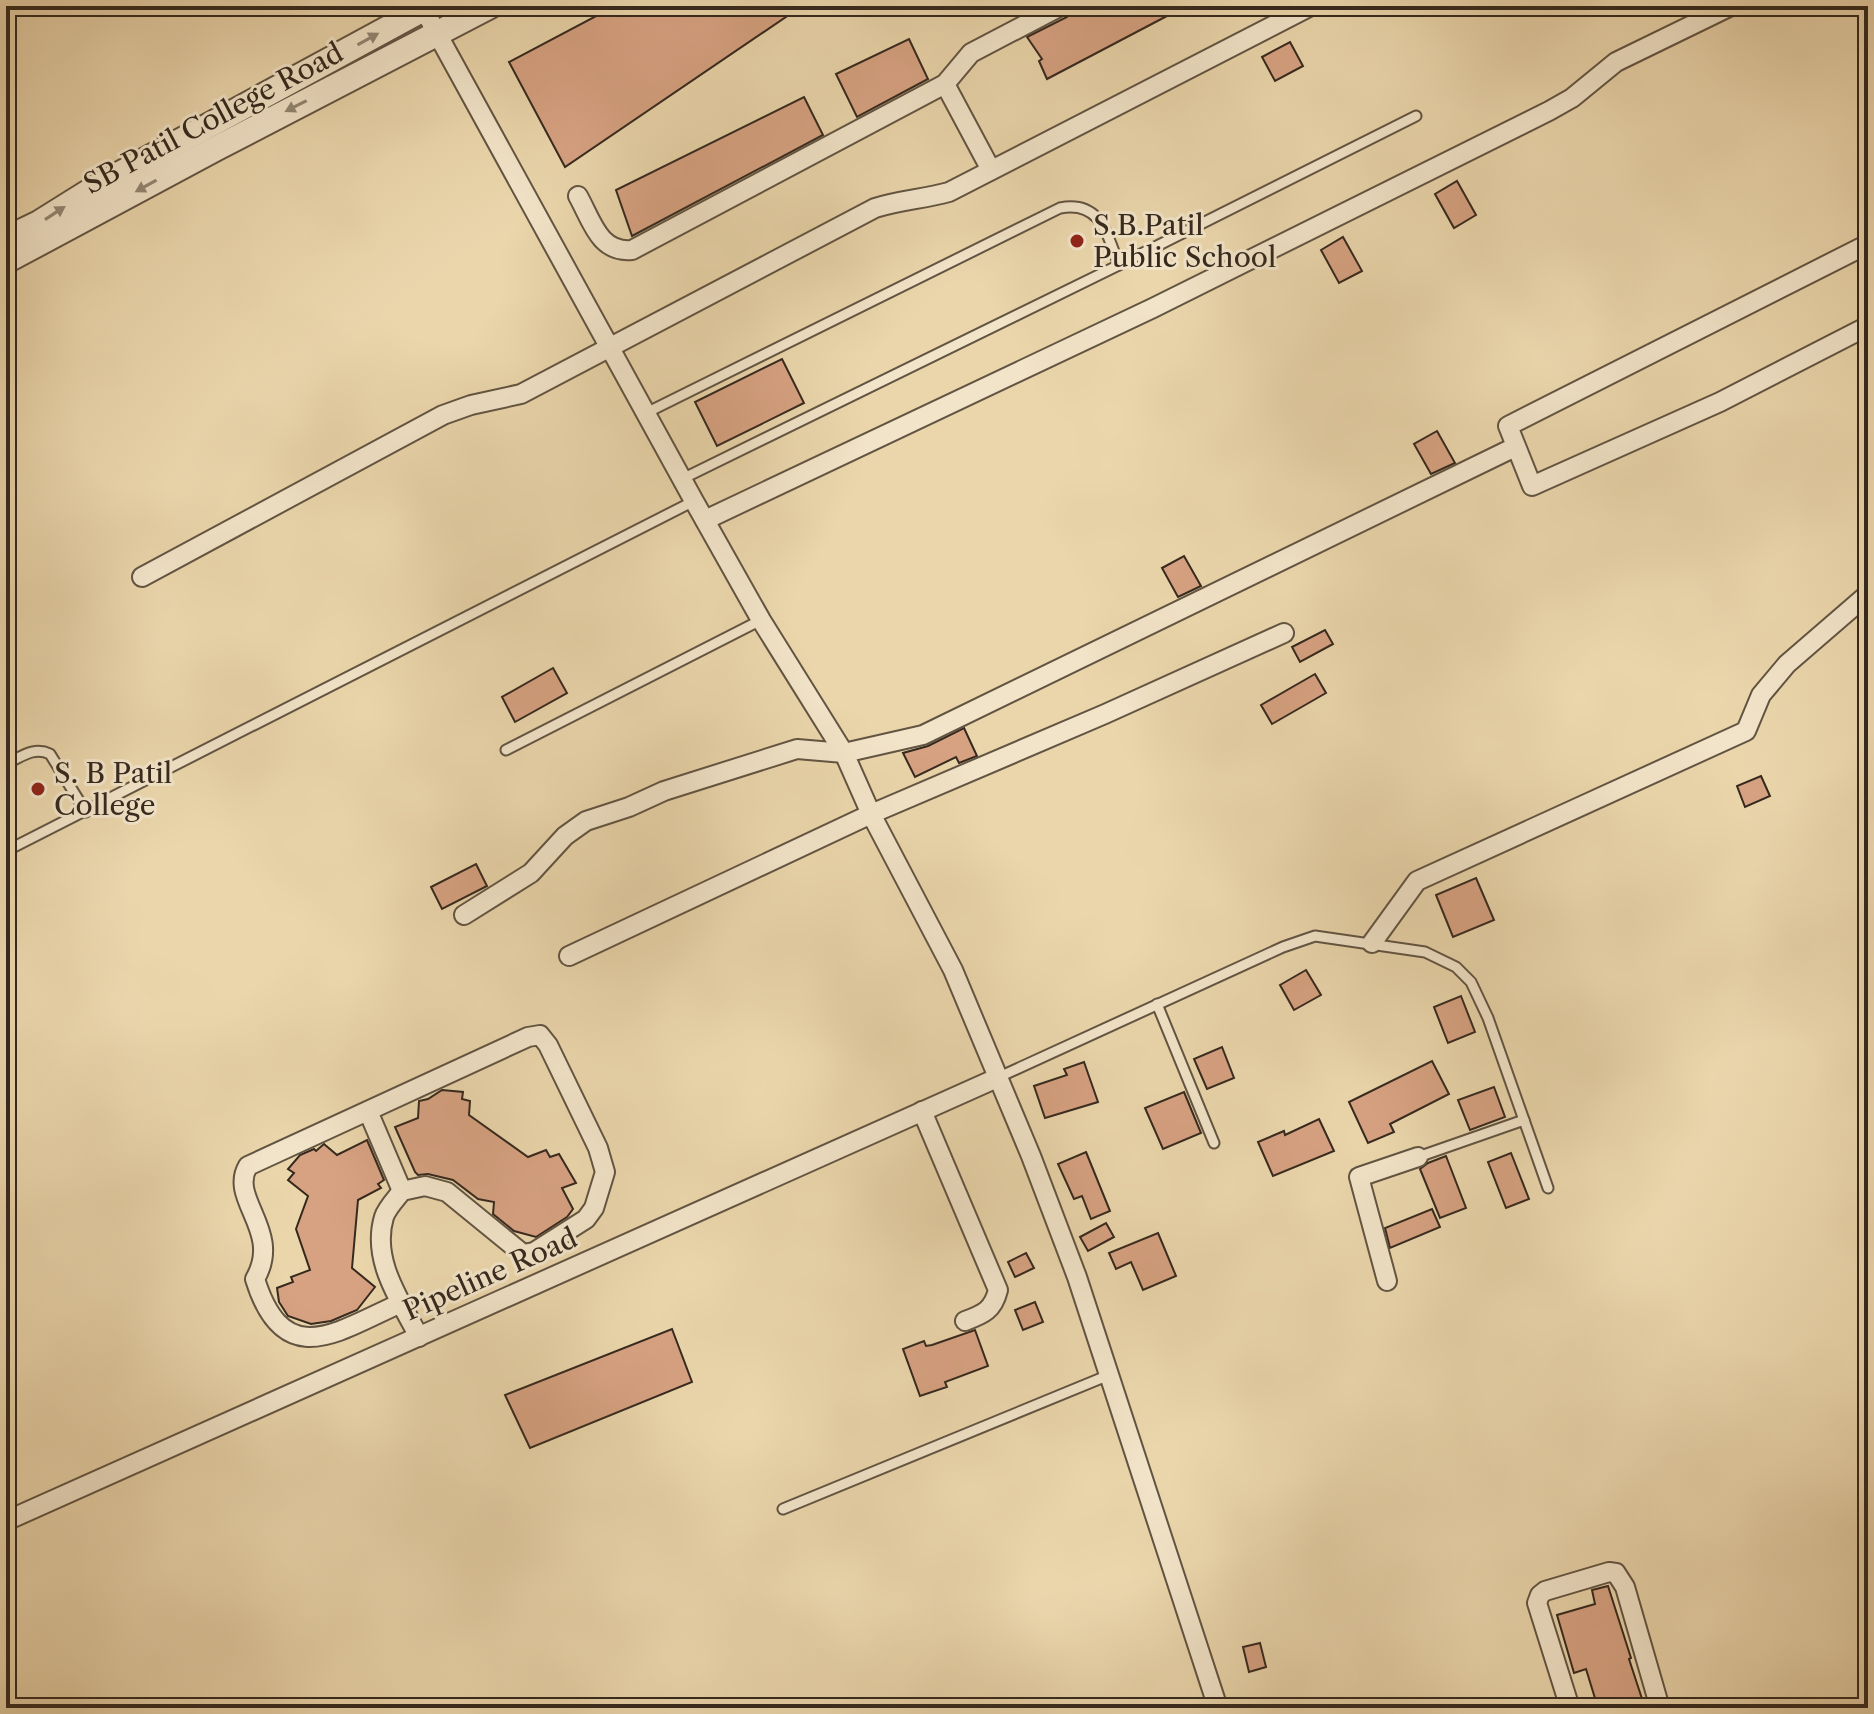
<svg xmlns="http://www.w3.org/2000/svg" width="1874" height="1714" font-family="'Libre Caslon Text',serif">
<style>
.building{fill:#d7a282;stroke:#35291e;stroke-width:2}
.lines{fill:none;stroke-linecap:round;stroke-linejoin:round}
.service-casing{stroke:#625442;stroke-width:13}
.minor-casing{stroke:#625442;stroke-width:22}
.tertiary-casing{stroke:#625442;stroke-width:28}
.service{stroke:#f2e4c9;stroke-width:9}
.minor{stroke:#f2e4c9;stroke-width:18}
.tertiary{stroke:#f2e4c9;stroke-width:24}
.oneway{fill:#948674}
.poi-dot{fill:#8f2418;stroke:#f2e4c9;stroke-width:3}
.labels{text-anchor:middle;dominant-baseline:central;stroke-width:6;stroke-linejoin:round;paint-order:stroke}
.street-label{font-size:28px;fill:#35291e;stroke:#f2e4c9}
.poi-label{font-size:28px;fill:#35291e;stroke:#f2e4c9;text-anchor:start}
</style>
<rect width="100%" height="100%" fill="#ebd6ac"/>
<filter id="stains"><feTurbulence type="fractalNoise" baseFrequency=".0025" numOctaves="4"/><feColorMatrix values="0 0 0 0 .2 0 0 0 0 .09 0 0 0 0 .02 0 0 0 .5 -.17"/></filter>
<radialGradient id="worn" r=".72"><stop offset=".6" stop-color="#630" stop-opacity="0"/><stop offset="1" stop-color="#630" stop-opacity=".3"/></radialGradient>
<g class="building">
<path d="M 615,6 L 802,6 L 565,167 L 509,62 Z"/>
<path d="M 1186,6 L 1047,79 L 1039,61 L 1042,59 L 1027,37 L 1067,17 L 1075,6 Z"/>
<path d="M 909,39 L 928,79 L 857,117 L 836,74 Z"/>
<path d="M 1290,42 L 1303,66 L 1275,81 L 1262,57 Z"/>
<path d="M 804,97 L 823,135 L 632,236 L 616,190 Z"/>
<path d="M 1457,181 L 1476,215 L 1454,228 L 1435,194 Z"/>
<path d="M 1343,237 L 1362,271 L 1339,283 L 1321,250 Z"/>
<path d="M 782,359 L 804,403 L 717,446 L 695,402 Z"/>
<path d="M 1437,431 L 1455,463 L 1431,474 L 1414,444 Z"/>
<path d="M 1184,556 L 1201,586 L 1178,597 L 1162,568 Z"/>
<path d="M 1325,630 L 1333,644 L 1300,662 L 1292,647 Z"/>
<path d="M 553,668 L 567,693 L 515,722 L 502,697 Z"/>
<path d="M 1315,674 L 1326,693 L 1272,724 L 1261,705 Z"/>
<path d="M 964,728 L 977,756 L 959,763 L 956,757 L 915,777 L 903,753 L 928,746 Z"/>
<path d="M 1761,776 L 1770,796 L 1745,807 L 1737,786 Z"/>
<path d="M 476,864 L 487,886 L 442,909 L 431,887 Z"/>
<path d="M 1476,878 L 1494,920 L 1453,937 L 1436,895 Z"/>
<path d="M 1306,970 L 1321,995 L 1294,1010 L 1280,985 Z"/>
<path d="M 1461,996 L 1475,1032 L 1448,1043 L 1434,1007 Z"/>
<path d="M 1222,1047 L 1234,1078 L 1207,1089 L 1194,1059 Z"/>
<path d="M 1432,1061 L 1449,1094 L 1390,1124 L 1394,1132 L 1368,1143 L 1349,1102 Z"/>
<path d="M 1084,1062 L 1098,1102 L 1045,1118 L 1034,1086 L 1067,1075 L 1064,1069 Z"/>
<path d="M 1494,1087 L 1505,1117 L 1470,1130 L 1458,1100 Z"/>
<path d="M 442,1090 L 463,1092 L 462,1099 L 470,1101 L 469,1115 L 528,1157 L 546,1150 L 550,1157 L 559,1154 L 576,1183 L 562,1188 L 573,1209 L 567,1217 L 536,1237 L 514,1231 L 493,1214 L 494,1202 L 478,1199 L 453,1180 L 428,1174 L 418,1175 L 415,1172 L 395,1127 L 418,1118 L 419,1101 L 428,1099 Z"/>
<path d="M 1184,1092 L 1201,1133 L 1163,1149 L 1145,1108 Z"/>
<path d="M 1319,1119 L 1334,1151 L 1273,1176 L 1258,1142 L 1284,1131 L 1285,1135 Z"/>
<path d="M 367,1140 L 384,1180 L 378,1184 L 381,1188 L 358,1200 L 352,1268 L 375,1287 L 357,1310 L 331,1321 L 311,1324 L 288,1316 L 279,1302 L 277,1288 L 293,1282 L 291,1277 L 310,1270 L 296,1229 L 308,1196 L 288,1180 L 294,1173 L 288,1169 L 300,1155 L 314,1149 L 316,1151 L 324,1144 L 337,1155 Z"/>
<path d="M 1086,1152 L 1110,1211 L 1091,1219 L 1082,1196 L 1074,1199 L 1058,1164 Z"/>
<path d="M 1511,1153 L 1529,1199 L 1506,1208 L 1488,1162 Z"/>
<path d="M 1446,1156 L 1466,1208 L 1440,1218 L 1420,1169 L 1428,1163 Z"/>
<path d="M 1432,1209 L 1440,1227 L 1390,1248 L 1385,1228 Z"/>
<path d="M 1106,1223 L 1114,1237 L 1088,1251 L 1080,1237 Z"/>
<path d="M 1158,1233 L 1176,1276 L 1143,1290 L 1131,1262 L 1116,1269 L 1109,1253 Z"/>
<path d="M 1026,1253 L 1034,1268 L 1015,1277 L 1008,1262 Z"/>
<path d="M 1035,1302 L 1043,1322 L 1023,1330 L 1015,1310 Z"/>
<path d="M 672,1329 L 692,1382 L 530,1448 L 505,1395 Z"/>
<path d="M 975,1330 L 988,1366 L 945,1382 L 947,1387 L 920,1396 L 903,1349 L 924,1341 L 926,1346 L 932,1345 Z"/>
<path d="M 1608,1586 L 1631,1658 L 1629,1659 L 1645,1708 L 1598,1708 L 1586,1669 L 1574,1673 L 1557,1615 L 1595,1604 L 1592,1590 Z"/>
<path d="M 1260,1643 L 1266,1667 L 1249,1672 L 1243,1647 Z"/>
</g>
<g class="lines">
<g class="service-casing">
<g id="service">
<path d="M 646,413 L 1060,208 C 1101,200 1107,235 1119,265 L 1416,116"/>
<path d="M 682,479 L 1119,265"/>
<path d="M 506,750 L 761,620"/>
<path d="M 6,764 C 21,757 34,746 50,754 L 86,812"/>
<path d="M 6,851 L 694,501"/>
<path d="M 1157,1004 L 1214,1143"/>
<path d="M 997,1078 L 1283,947 L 1315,936 L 1425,952 L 1456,967 L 1471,982 L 1488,1018 L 1548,1188"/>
<path d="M 1418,1157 L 1524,1120"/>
<path d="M 783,1509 L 1109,1375"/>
</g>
</g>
<g class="minor-casing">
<g id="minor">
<path d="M 422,6 L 694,501 L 761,620 L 844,753 L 871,814 L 953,970 L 1031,1156 L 1077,1277 L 1218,1708"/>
<path d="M 945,84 L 991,170"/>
<path d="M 578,196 C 592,221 599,253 632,250 L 945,84 L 971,53 L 1061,6"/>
<path d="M 1868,244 L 1508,426 L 1532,486 L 1720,402 L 1868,326"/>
<path d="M 705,520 L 1153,308 L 1549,111 L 1572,98 L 1616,62 L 1731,6"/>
<path d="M 142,577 L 443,415 L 471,405 L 521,394 L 875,208 C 900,200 924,199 949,192 L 1311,6"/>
<path d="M 464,915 L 531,873 L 565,836 L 586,821 L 629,807 L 664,791 L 797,749 L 844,753 L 923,735 L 1515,447"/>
<path d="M 1372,943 L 1417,881 L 1746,731 L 1761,695 L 1787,664 L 1868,594"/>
<path d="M 569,956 L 871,814 L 1105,714 L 1284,633"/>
<path d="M 368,1111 L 402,1191"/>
<path d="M 922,1111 L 998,1290 C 993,1310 984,1314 965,1321"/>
<path d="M 1387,1281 L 1359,1177 L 1418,1157"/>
<path d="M 401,1303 C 338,1331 284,1373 255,1279 C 283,1231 228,1199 248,1166 L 528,1037 L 540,1035 L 548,1045 L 598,1148 L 605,1172 L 594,1208 L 586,1219 L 534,1252 L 523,1254 L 447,1192 L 425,1186 L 402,1191 C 396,1199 387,1208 384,1217 C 371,1260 400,1300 419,1337"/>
<path d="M 6,1521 L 997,1078"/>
<path d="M 1570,1708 L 1537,1603 L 1540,1595 L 1545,1591 L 1609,1572 L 1616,1573 L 1625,1587 L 1660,1708"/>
</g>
</g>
<g class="tertiary-casing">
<g id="tertiary">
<path d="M 6,239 L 39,223 L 103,183 L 429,6"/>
<path d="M 6,261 L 215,149 L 490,6"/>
</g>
</g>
<use href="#service" class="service"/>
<use href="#minor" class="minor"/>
<use href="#tertiary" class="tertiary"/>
</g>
<defs><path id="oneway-solid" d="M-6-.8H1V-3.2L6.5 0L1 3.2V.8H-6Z" transform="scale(2)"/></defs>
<g class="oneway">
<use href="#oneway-solid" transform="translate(368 39) rotate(-29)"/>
<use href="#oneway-solid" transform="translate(296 106) rotate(153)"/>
<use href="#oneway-solid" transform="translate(146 186) rotate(151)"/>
<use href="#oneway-solid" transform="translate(55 213) rotate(-33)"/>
</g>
<g class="poi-dot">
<circle cx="1077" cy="241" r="8"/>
<circle cx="38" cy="789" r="8"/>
</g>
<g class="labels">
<g class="street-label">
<text transform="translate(213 118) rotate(-28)">SB Patil College Road</text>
<text transform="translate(490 1274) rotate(-24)">Pipeline Road</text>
</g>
<g class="poi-label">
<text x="1093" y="225">S.B.Patil<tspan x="1093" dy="32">Public School</tspan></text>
<text x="54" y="773">S. B Patil<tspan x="54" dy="32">College</tspan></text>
</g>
</g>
<rect width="1874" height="1714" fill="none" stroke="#ebd6ac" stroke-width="32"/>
<rect x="8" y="8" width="1858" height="1698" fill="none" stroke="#35291e" stroke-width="4"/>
<rect x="16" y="16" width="1842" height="1682" fill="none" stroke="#35291e" stroke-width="2"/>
<rect width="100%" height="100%" filter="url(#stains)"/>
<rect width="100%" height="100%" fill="url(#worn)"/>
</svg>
